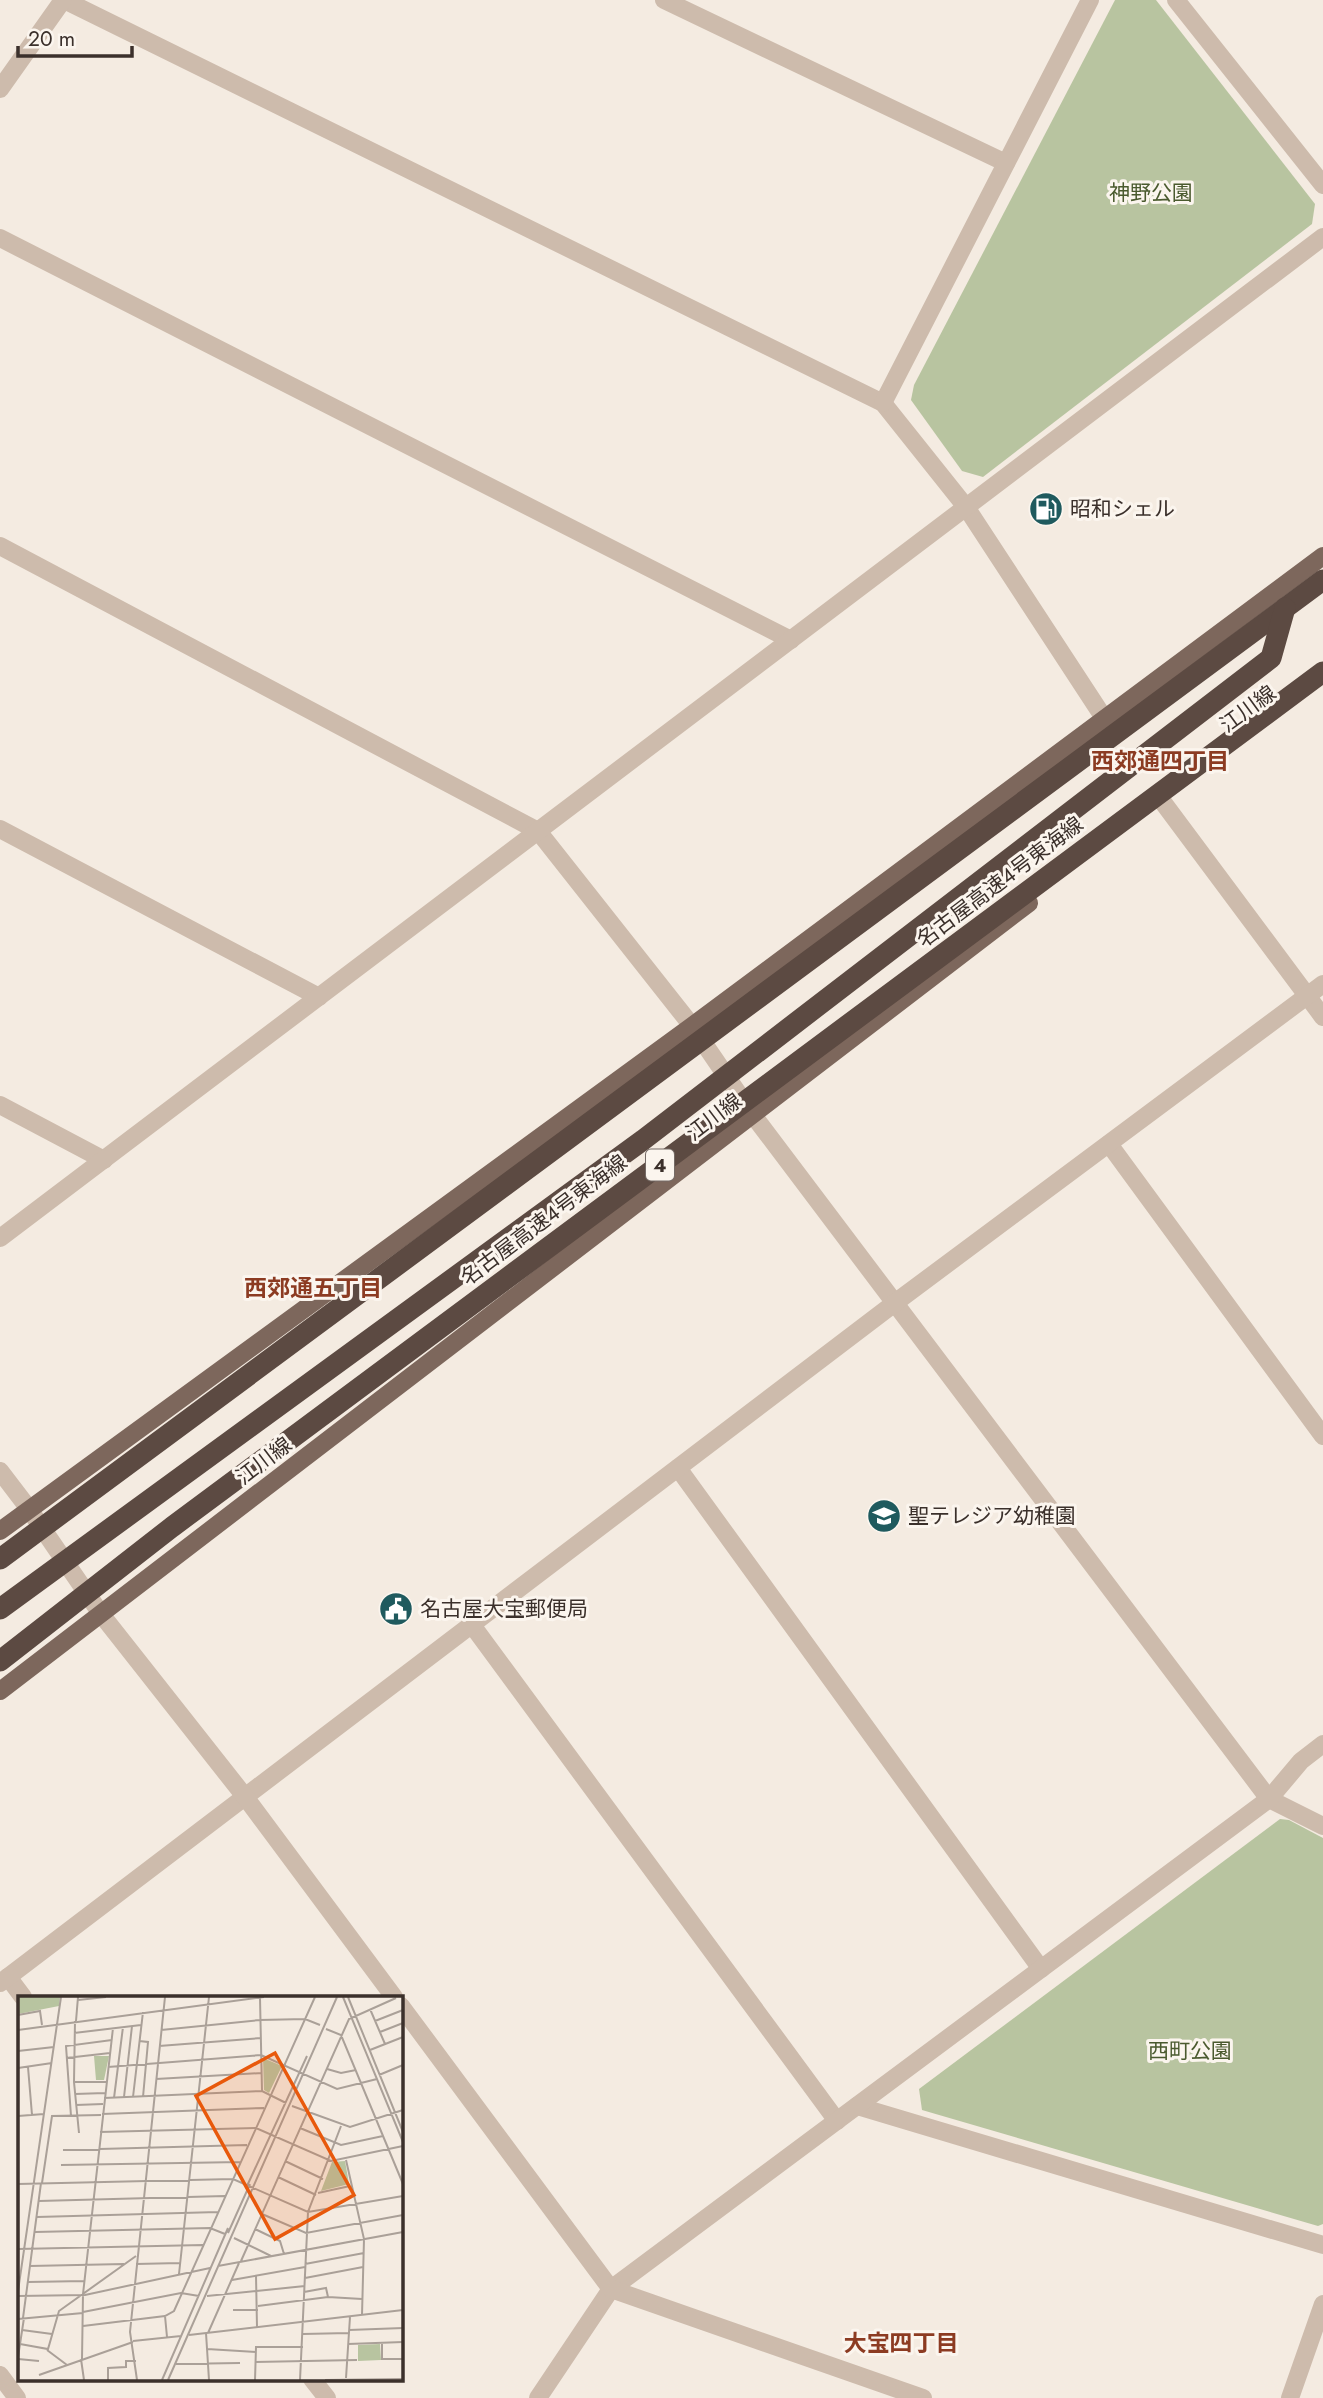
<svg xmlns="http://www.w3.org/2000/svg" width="1323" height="2398" font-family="Jost,'Noto Sans JP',sans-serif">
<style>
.green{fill:#b8c4a0}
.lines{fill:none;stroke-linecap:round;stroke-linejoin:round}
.minor{stroke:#cdbbac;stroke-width:18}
.tertiary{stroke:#cdbbac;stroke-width:18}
.primary{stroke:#7d675c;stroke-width:18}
.motorway-bridge{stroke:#5c4a42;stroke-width:21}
.labels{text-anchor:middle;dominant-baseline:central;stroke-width:6;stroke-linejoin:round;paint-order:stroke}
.shield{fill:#fbf5ee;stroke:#756b66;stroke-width:2}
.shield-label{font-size:19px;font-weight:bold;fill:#3b302b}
.park-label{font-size:21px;fill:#4a5a2e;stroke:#fbf5ee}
.poi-label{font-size:21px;fill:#3b302b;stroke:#fbf5ee;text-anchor:start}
.street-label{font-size:21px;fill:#3b302b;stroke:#fbf5ee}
.neighbourhood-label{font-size:23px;font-weight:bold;fill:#8c3b22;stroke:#fbf5ee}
.inset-road{fill:none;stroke:#aaa098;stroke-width:2}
.view{fill:#e8590c;fill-opacity:0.15;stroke:#e8590c;stroke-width:3.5}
.inset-edge{fill:none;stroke:#3b302b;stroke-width:3.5}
</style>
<rect width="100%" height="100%" fill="#f4ebe1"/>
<g class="green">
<path d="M 1115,0 L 1156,0 L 1315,204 L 1312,224 L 983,477 L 962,471 L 911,400 L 914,385 Z"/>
<path d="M 1280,1819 L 1289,1820 L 1323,1838 L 1323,2224 L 1318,2226 L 922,2110 L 919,2089 Z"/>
</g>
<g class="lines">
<g class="minor">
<path d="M 64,0 L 883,403 L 966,507 L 1104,718"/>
<path d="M 664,0 L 1006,163"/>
<path d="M 1176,0 L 1323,185"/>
<path d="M 0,89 L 63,0"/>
<path d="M 0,238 L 791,640"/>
<path d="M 883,403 L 1090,0"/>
<path d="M 0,546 L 538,831 L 692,1026 L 753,1115 L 1269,1799 L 1323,1826"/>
<path d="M 1162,801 L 1323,1017"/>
<path d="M 0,829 L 319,997"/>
<path d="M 0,1105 L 104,1160"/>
<path d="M 1109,1144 L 1323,1436"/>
<path d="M 0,1238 L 1323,237"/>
<path d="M 678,1468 L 1041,1969"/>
<path d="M 472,1625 L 837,2121"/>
<path d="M 8,1977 L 23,1997"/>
<path d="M 0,1983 L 896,1302 L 1323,984"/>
<path d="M 857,2106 L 1323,2245"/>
<path d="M 0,2375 L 17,2398"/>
<path d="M 312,2379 L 327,2398"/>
<path d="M 538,2398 L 611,2289 L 1269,1799 L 1301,1761 L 1323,1744"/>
<path d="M 1290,2398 L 1323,2304"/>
</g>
<g class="tertiary">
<path d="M 0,1471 L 29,1509 L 101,1614 L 246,1798 L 394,1997"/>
<path d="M 401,2006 L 611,2289 L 923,2398"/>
</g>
<g class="primary">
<path d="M 0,1531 L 692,1026 L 1323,556"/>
<path d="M 0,1691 L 1029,903"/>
</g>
<g class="motorway-bridge">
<path d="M 0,1559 L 1323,580"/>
<path d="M 0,1609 L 643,1140 L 1271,658 L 1285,608"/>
<path d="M 0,1661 L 172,1527 L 1323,672"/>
</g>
</g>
<defs>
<g id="fuel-disc" transform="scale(1.75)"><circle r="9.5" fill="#1f5a5e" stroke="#fbf5ee"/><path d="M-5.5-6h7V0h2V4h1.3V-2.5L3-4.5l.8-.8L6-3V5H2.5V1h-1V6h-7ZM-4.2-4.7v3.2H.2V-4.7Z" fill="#fff"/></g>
<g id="school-disc" transform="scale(1.75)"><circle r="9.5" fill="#1f5a5e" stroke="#fbf5ee"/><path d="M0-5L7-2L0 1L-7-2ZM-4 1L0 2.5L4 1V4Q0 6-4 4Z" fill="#fff"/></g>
<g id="civic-disc" transform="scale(1.75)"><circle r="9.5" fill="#1f5a5e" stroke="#fbf5ee"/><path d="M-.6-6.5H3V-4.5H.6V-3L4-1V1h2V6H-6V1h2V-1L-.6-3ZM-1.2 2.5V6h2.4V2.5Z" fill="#fff"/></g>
</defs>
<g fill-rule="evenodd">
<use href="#fuel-disc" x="1046" y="509"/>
<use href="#school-disc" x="884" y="1516"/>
<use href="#civic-disc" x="396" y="1609"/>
</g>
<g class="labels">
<rect class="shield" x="646" y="1149.5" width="28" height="31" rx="5"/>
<g class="shield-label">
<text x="660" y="1165">4</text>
</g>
<g class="park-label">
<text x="1151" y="193">神野公園</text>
<text x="1190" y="2051">西町公園</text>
</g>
<g class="poi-label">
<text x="1070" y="509">昭和シェル</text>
<text x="908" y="1516">聖テレジア幼稚園</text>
<text x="420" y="1609">名古屋大宝郵便局</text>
</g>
<g class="street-label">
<text transform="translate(1248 709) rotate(-36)">江川線</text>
<text transform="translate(1000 882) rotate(-37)">名古屋高速4号東海線</text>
<text transform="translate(714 1117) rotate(-37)">江川線</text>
<text transform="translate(544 1220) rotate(-37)">名古屋高速4号東海線</text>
<text transform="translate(264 1461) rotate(-37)">江川線</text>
</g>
<g class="neighbourhood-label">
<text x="1160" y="761">西郊通四丁目</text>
<text x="313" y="1288">西郊通五丁目</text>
<text x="901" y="2343">大宝四丁目</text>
</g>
</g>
<g transform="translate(18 1996)">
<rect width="385" height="385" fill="#f4ebe1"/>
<path d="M 0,1 L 42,1 L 41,10 L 0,18 ZM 76,60 L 91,60 L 86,84 L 78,84 ZM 245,62 L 264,70 L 251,97 L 246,94 ZM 327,165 L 331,188 L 303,195 L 314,166 ZM 362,348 L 363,364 L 340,365 L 340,349 Z" fill="#b8c4a0"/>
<path class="inset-road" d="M 325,1 L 385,146M 330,1 L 385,136M 242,2 L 244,95M 60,4 L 88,1M 352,13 L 367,48M 0,19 L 22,15 L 24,29M 57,25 L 56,86 L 61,137M 58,25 L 60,1M 357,25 L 385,14M 308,33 L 323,39 L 385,188M 0,34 L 246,1M 143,34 L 242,24 L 287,23 L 302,29M 362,36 L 385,27M 56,37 L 123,29M 121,45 L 130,46 L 125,101M 141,50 L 243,42M 352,54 L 385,41M 0,55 L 36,51M 48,62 L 92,57M 10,71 L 14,119M 90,71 L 243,59 L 319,93 L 359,83M 0,72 L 34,67M 309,73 L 323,77 L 338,74M 361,79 L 385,69M 138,83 L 244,77M 56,86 L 88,86M 57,98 L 87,97M 106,101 L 114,30M 115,101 L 125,16M 86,102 L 244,95 L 268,107M 96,102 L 105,31M 58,109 L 85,108M 274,110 L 332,131 L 385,114M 84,118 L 246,112M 0,120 L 26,118M 53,120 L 48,50 L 94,44M 282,132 L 323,149 L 365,140M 82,136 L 238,132 L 313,165 L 385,150M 45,154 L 229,149M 328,164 L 346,243 L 344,319M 267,165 L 305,183M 43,169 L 223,166M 260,181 L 298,199M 24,187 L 34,120 L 83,119M 0,188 L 215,183 L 290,216 L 385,200M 229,190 L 289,60M 300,197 L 332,190M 21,205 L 207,200M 244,218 L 288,237 L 385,219M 19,221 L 200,216M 237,233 L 262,245 L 266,258M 17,236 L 192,232 L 207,238M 210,237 L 232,188M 216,242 L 253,260M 0,253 L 185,249M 223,265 L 331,23 L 378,2M 118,268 L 162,267M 287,268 L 346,257M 12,270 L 106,268M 200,270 L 385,236M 161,278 L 191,1M 238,280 L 239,331M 287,282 L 345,271M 214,284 L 287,271M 10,286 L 67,285M 0,295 L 43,1M 286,296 L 308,292 L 310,301M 0,300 L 67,299 L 192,272M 189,300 L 287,290M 240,310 L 310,301 L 344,303M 215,314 L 240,314M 65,316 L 163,297 L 181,300M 147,320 L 149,341M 5,322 L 23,187M 0,323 L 65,317M 65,330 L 147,320 L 156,315 L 297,1M 4,334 L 34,338M 331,334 L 385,332M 188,337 L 191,384M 190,337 L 221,267M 285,338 L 331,337M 171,339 L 385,314M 115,345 L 163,340M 364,347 L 364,363 L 385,363M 2,348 L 30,353 L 41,315 L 118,260M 330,348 L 385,346M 189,353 L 238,356M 29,354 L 49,369M 0,361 L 6,322M 0,363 L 21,365M 63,363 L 66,384M 64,363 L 65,298 L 95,32M 237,366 L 339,364M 158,368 L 222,367M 21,379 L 115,346M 328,382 L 332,321M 90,384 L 90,372 L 108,371 L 108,365 L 118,365M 119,384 L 112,336 L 147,1M 144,384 L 210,232M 150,384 L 319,1M 237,384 L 238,351 L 285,351M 282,384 L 290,216 L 323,130M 307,384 L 385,383"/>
<path class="view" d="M 257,57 L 336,199 L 257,243 L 178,100 Z"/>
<rect width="385" height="385" class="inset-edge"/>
</g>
<path d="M18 46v10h114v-10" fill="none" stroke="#3b302b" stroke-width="3.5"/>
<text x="28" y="46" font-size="21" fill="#3b302b" stroke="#fbf5ee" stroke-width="5" paint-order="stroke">20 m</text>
</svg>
